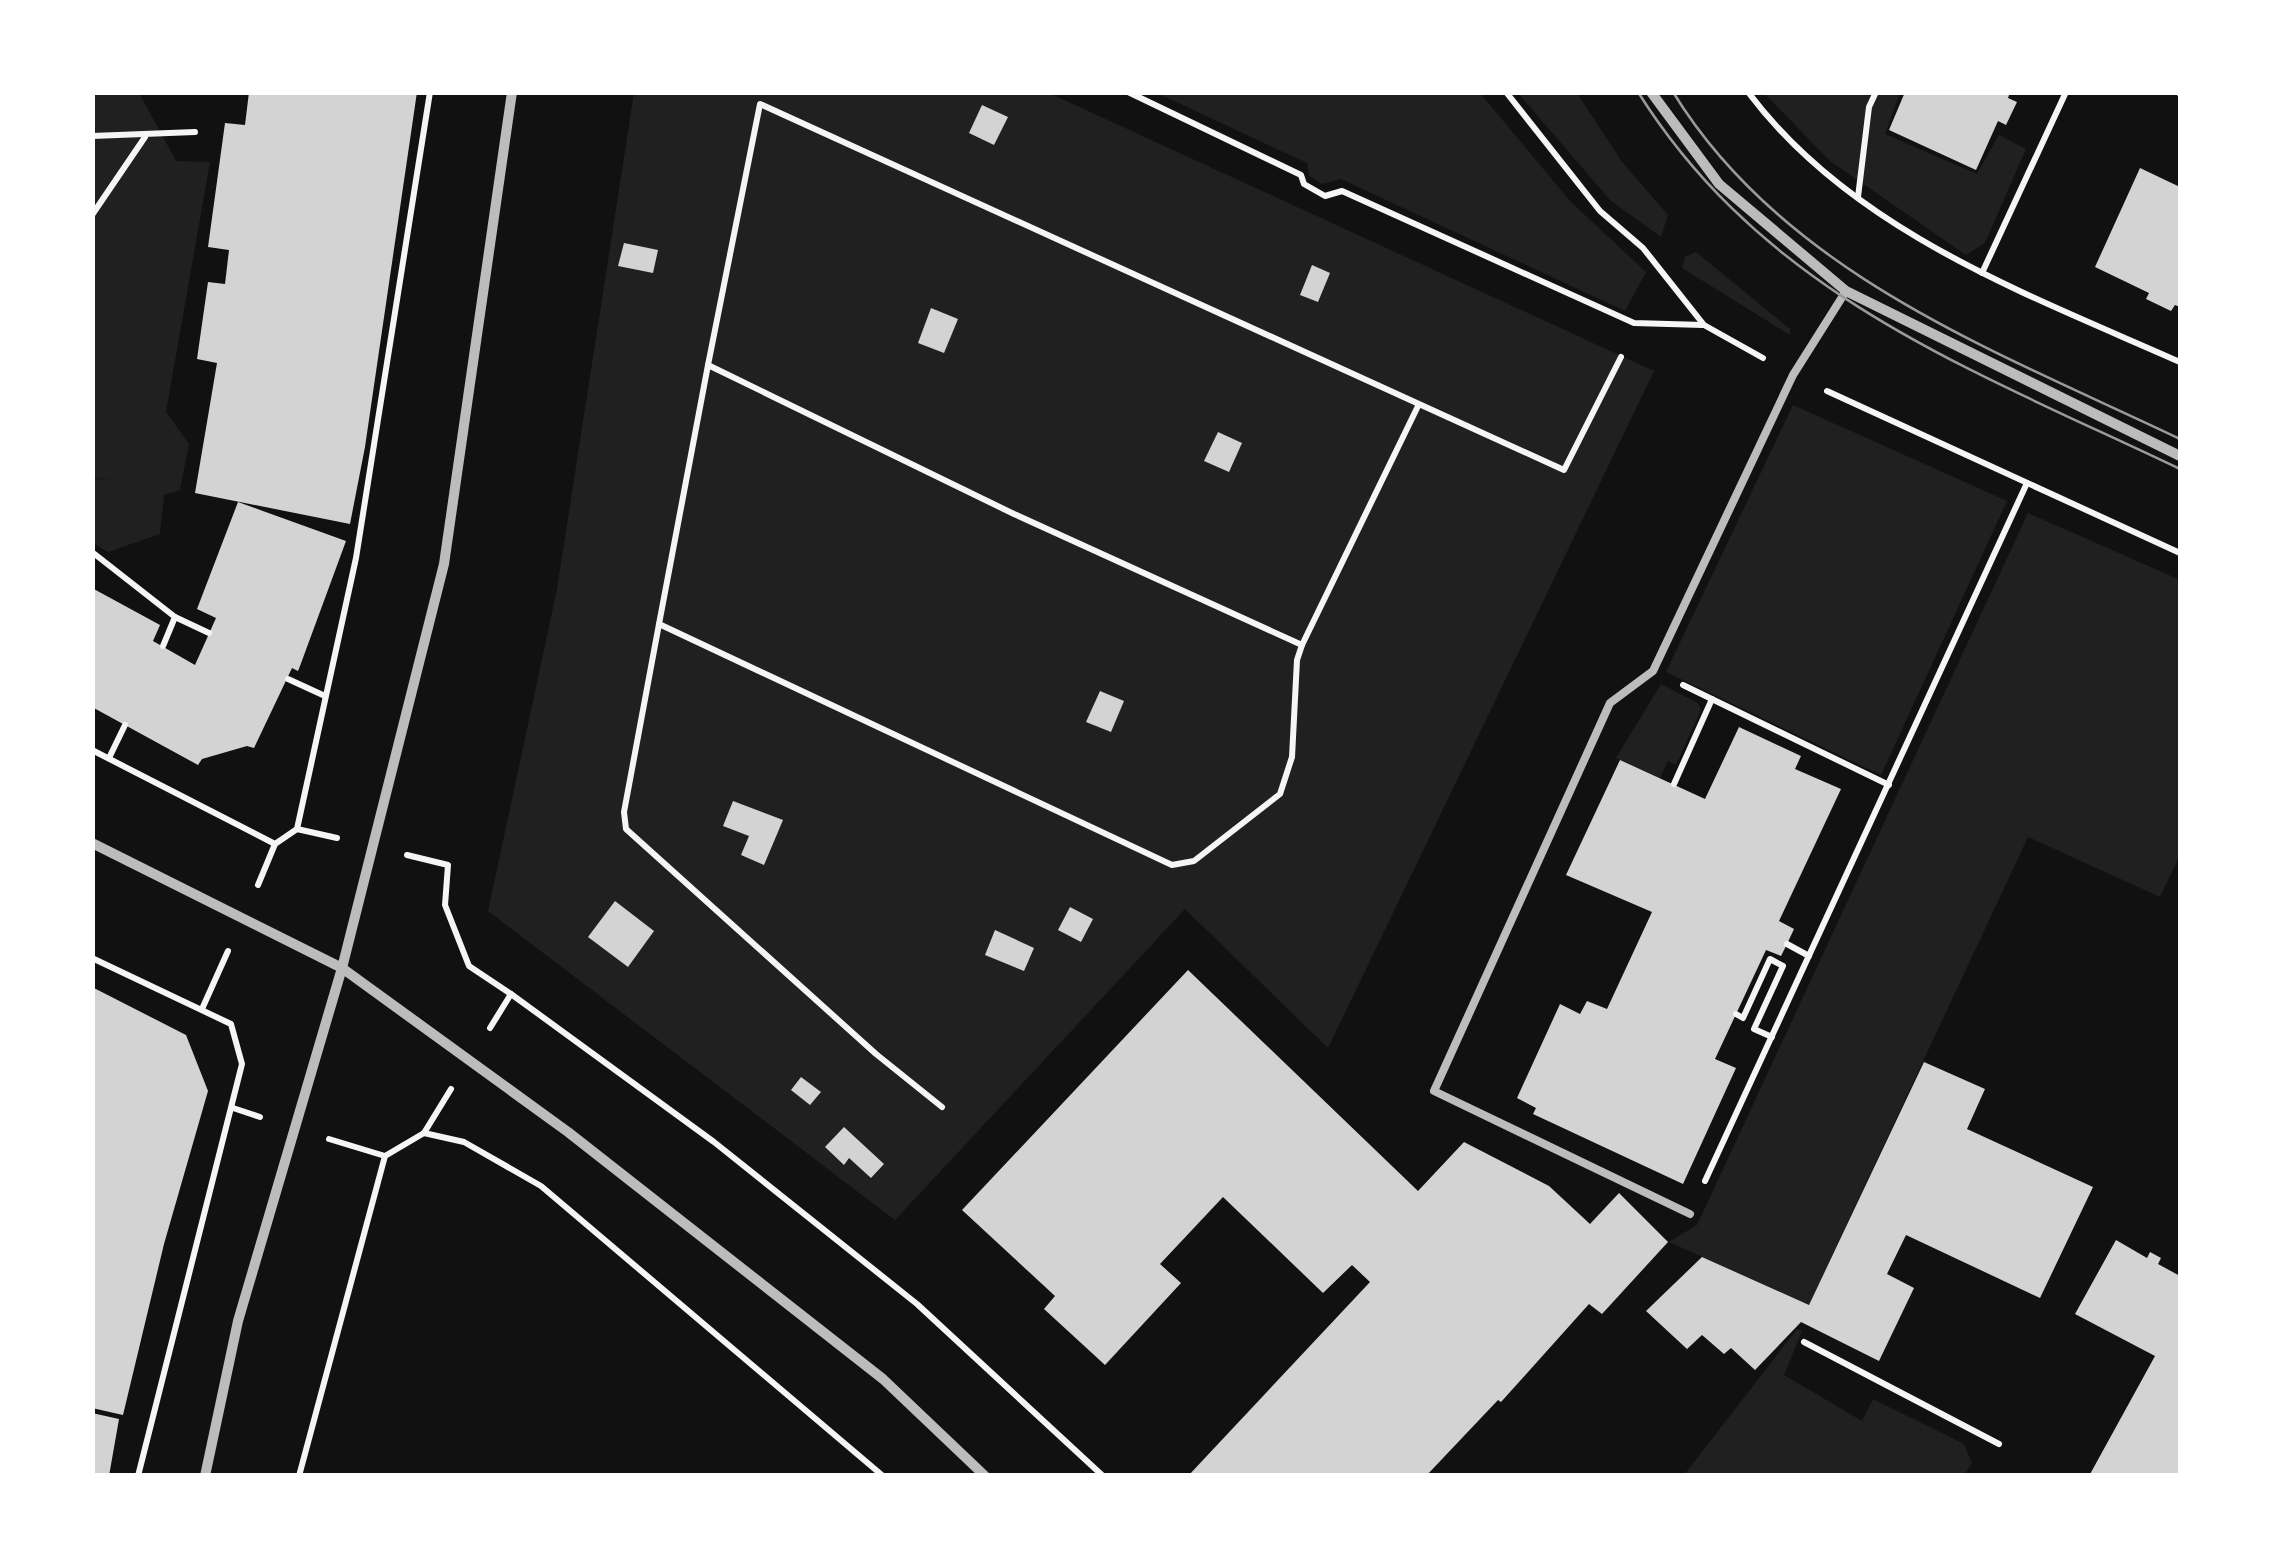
<svg xmlns="http://www.w3.org/2000/svg" width="2273" height="1568" font-family="Lora,serif">
<style>
.green{fill:#202020}
.building{fill:#d3d3d3}
.lines{fill:none;stroke-linecap:round;stroke-linejoin:round}
.path{stroke:#f5f5f5;stroke-width:6}
.service{stroke:#bcbcbc;stroke-width:8}
.minor{stroke:#bcbcbc;stroke-width:10}
.tram{stroke:#9a9a9a;stroke-width:2.5}
</style>
<rect width="100%" height="100%" fill="#111"/>
<g class="green">
<path d="M 93,93 L 139,93 L 176,161 L 210,162 L 166,412 L 189,444 L 180,490 L 164,495 L 160,534 L 108,552 L 93,543 L 93,479 L 110,480 L 92,477 Z"/>
<path d="M 634,93 L 1049,93 L 1654,371 L 1328,1048 L 1185,909 L 895,1220 L 488,911 L 557,589 Z"/>
<path d="M 1157,93 L 1480,93 L 1571,202 L 1646,272 L 1625,311 L 1341,179 L 1322,184 L 1309,176 L 1307,163 Z"/>
<path d="M 1518,93 L 1577,93 L 1622,162 L 1668,215 L 1661,237 L 1610,200 Z"/>
<path d="M 1764,93 L 1900,93 L 1885,134 L 1977,174 L 1999,135 L 2026,149 L 1985,243 L 1966,255 L 1830,161 Z"/>
<path d="M 1696,252 L 1790,329 L 1790,335 L 1682,268 L 1685,257 Z"/>
<path d="M 1793,405 L 2007,501 L 1881,775 L 1666,672 Z"/>
<path d="M 2028,513 L 2180,580 L 2180,855 L 2160,897 L 2028,837 L 1809,1305 L 1669,1242 L 1697,1225 Z"/>
<path d="M 1661,684 L 1698,703 L 1701,710 L 1676,765 L 1668,761 L 1660,778 L 1616,758 Z"/>
<path d="M 1797,1329 L 1802,1331 L 1784,1375 L 1862,1421 L 1873,1399 L 1964,1444 L 1972,1463 L 1964,1475 L 1684,1475 Z"/>
</g>
<g class="building">
<path d="M 249,92 L 417,92 L 365,447 L 350,524 L 195,493 L 217,363 L 197,359 L 208,282 L 225,284 L 229,250 L 208,247 L 225,123 L 245,125 Z"/>
<path d="M 1905,92 L 2010,92 L 2008,98 L 2017,102 L 2006,125 L 1998,121 L 1976,170 L 1889,130 Z"/>
<path d="M 982,105 L 1008,117 L 994,145 L 969,133 Z"/>
<path d="M 2140,168 L 2180,187 L 2180,307 L 2175,305 L 2171,311 L 2146,299 L 2149,293 L 2095,267 Z"/>
<path d="M 624,243 L 658,250 L 653,273 L 618,266 Z"/>
<path d="M 1312,265 L 1330,273 L 1318,302 L 1300,295 Z"/>
<path d="M 931,308 L 958,319 L 944,353 L 918,343 Z"/>
<path d="M 1218,432 L 1242,443 L 1229,472 L 1204,461 Z"/>
<path d="M 238,502 L 346,541 L 300,666 L 298,671 L 292,668 L 254,748 L 247,746 L 202,759 L 198,765 L 92,707 L 92,588 L 160,625 L 153,641 L 195,665 L 216,618 L 197,609 Z"/>
<path d="M 1100,691 L 1124,701 L 1111,732 L 1086,722 Z"/>
<path d="M 1739,727 L 1801,756 L 1795,769 L 1841,789 L 1779,921 L 1794,929 L 1787,944 L 1781,956 L 1766,950 L 1715,1059 L 1736,1068 L 1683,1184 L 1533,1114 L 1536,1108 L 1517,1098 L 1560,1004 L 1580,1014 L 1587,1001 L 1607,1009 L 1652,912 L 1566,875 L 1620,760 L 1705,799 Z"/>
<path d="M 733,801 L 783,820 L 764,865 L 741,855 L 749,836 L 723,826 Z"/>
<path d="M 615,901 L 654,931 L 628,967 L 588,937 Z"/>
<path d="M 1070,907 L 1093,919 L 1081,942 L 1058,930 Z"/>
<path d="M 995,930 L 1034,948 L 1024,971 L 985,955 Z"/>
<path d="M 1188,970 L 1418,1191 L 1464,1142 L 1549,1186 L 1590,1224 L 1619,1193 L 1668,1242 L 1602,1314 L 1589,1304 L 1501,1402 L 1498,1400 L 1426,1476 L 1188,1476 L 1370,1282 L 1352,1265 L 1323,1293 L 1223,1197 L 1160,1264 L 1181,1283 L 1105,1365 L 1044,1309 L 1055,1296 L 962,1210 Z"/>
<path d="M 92,987 L 186,1035 L 208,1091 L 164,1244 L 123,1415 L 92,1408 Z"/>
<path d="M 1924,1062 L 1985,1089 L 1967,1129 L 2093,1187 L 2040,1298 L 1906,1235 L 1887,1274 L 1914,1288 L 1879,1361 L 1801,1322 L 1755,1370 L 1731,1348 L 1724,1354 L 1702,1335 L 1687,1349 L 1646,1311 L 1702,1257 L 1809,1305 Z"/>
<path d="M 801,1077 L 821,1092 L 810,1105 L 791,1090 Z"/>
<path d="M 844,1127 L 884,1164 L 871,1178 L 849,1158 L 844,1165 L 825,1147 Z"/>
<path d="M 2116,1240 L 2147,1258 L 2150,1252 L 2161,1258 L 2158,1264 L 2180,1276 L 2180,1476 L 2089,1476 L 2155,1356 L 2075,1314 Z"/>
<path d="M 92,1413 L 119,1419 L 109,1476 L 92,1476 Z"/>
</g>
<g class="lines">
<g class="path">
<path d="M 1128,92 L 1301,175 L 1304,184 L 1325,196 L 1342,191 L 1634,323 L 1703,325"/>
<path d="M 1506,92 L 1600,211 L 1643,248 L 1704,325 L 1763,358"/>
<path d="M 1748,92 C 1852,231 2027,294 2180,362"/>
<path d="M 2178,92 L 2180,94"/>
<path d="M 92,136 L 195,132"/>
<path d="M 1858,197 L 1869,107 L 1876,92"/>
<path d="M 92,215 L 145,137"/>
<path d="M 1982,273 L 2066,92"/>
<path d="M 708,365 L 659,624 L 1172,865 L 1194,861 L 1280,794 L 1292,757 L 1297,660 L 1302,645"/>
<path d="M 1827,391 L 2180,553"/>
<path d="M 1419,404 L 760,104 L 708,365 L 1014,514 L 1302,645 L 1419,404 L 1564,470 L 1621,357"/>
<path d="M 92,552 L 175,617 L 209,633"/>
<path d="M 659,624 L 624,812 L 626,829 L 876,1054 L 942,1107"/>
<path d="M 163,646 L 175,617"/>
<path d="M 288,679 L 325,696"/>
<path d="M 1683,685 L 1889,785"/>
<path d="M 92,750 L 275,844"/>
<path d="M 109,758 L 125,725"/>
<path d="M 1674,784 L 1712,699"/>
<path d="M 297,829 L 356,558 L 430,92"/>
<path d="M 407,855 L 448,865 L 445,905 L 469,966 L 511,994 L 490,1028"/>
<path d="M 258,885 L 275,844 L 297,829 L 337,838"/>
<path d="M 1787,944 L 1809,956"/>
<path d="M 92,958 L 231,1024 L 242,1064 L 138,1476"/>
<path d="M 511,994 L 714,1142 L 917,1304 L 1103,1476"/>
<path d="M 202,1009 L 228,951"/>
<path d="M 1736,1014 L 1743,1018 L 1770,959 L 1783,966 L 1754,1029 L 1772,1037"/>
<path d="M 233,1108 L 260,1117"/>
<path d="M 424,1133 L 451,1089"/>
<path d="M 329,1139 L 385,1156"/>
<path d="M 1705,1181 L 2027,483"/>
<path d="M 1804,1342 L 1999,1444"/>
<path d="M 299,1476 L 385,1156 L 424,1133 L 464,1142 L 541,1186 L 883,1476"/>
</g>
<path class="service" d="M 1690,1214 L 1434,1091 L 1610,703 L 1653,671 L 1793,375 L 1846,291"/>
<g class="minor">
<path d="M 1651,92 L 1719,184 L 1846,291 L 2180,456"/>
<path d="M 92,843 L 342,968 L 568,1132 L 883,1379 L 985,1476"/>
<path d="M 205,1476 L 238,1321 L 342,968 L 444,564 L 512,92"/>
</g>
<g class="tram">
<path d="M 1638,92 C 1766,296 1973,370 2180,469"/>
<path d="M 1673,92 C 1784,274 1998,352 2180,439"/>
</g>
</g>
<rect width="2273" height="1568" fill="none" stroke="#ffffff" stroke-width="190"/>
</svg>
